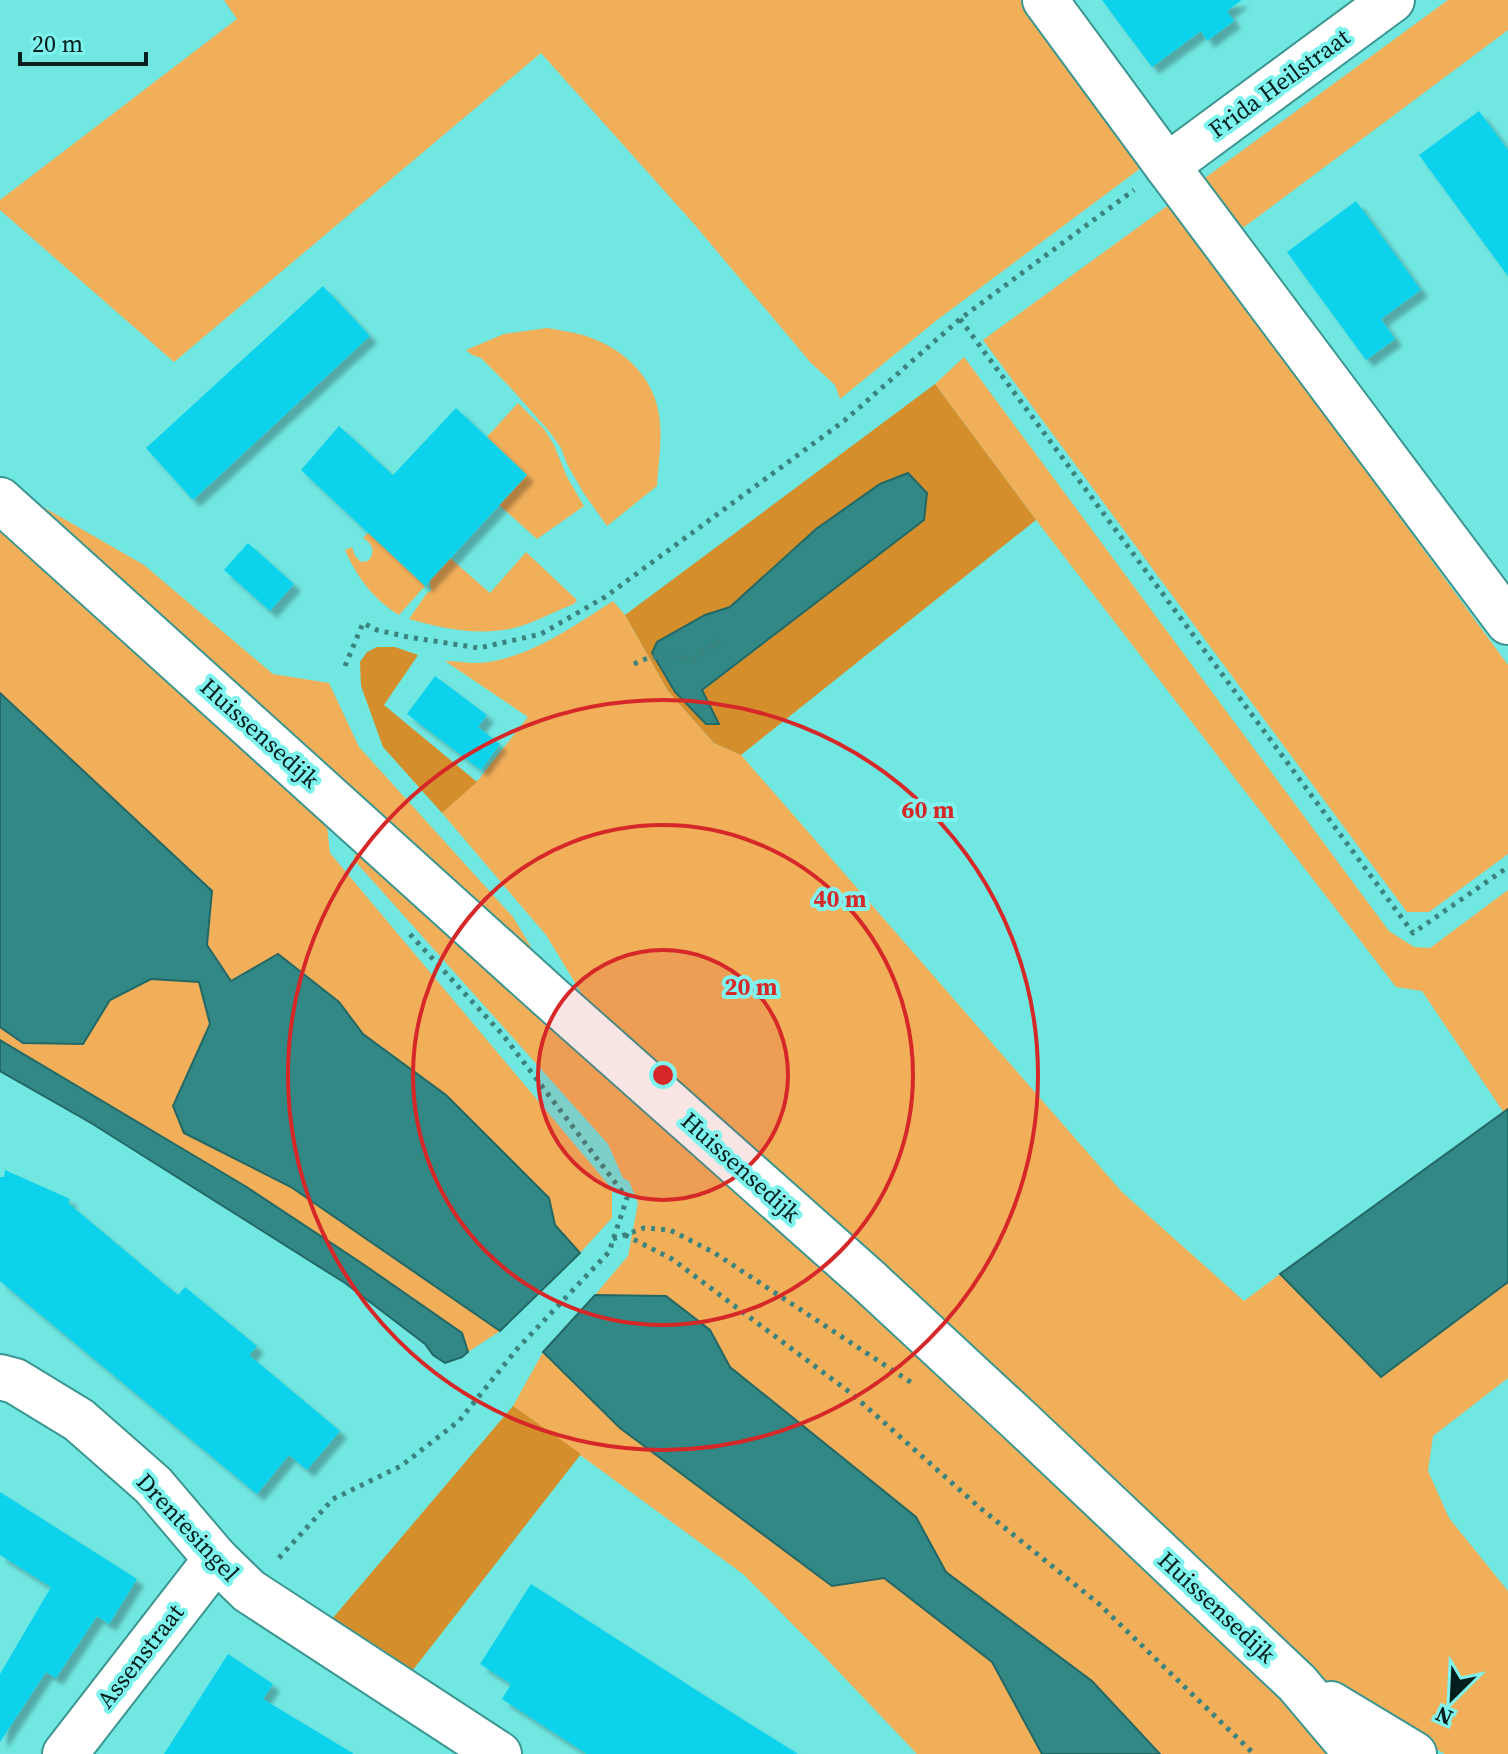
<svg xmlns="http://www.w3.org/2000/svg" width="1508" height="1754" font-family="'Source Serif 4',serif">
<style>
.green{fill:#f1af5a}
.forest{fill:#d48f2c;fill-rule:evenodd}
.water{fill:#318884;stroke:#246865;stroke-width:2}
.building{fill:#0ed2ec;filter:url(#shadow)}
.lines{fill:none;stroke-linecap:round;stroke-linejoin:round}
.minor-casing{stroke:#3b9692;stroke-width:48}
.path{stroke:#3b837f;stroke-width:5;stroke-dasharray:4 6;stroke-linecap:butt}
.minor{stroke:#fff;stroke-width:44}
.ring{fill:none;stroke:#d62828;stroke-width:4}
.labels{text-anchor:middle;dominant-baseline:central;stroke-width:8;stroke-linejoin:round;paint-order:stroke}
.street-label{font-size:24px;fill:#041e1d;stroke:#7ff4ee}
.centre{fill:#d62828;stroke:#7ff4ee;stroke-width:4}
.ring-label{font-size:24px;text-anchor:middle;font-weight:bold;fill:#d62828;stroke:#7ff4ee;stroke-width:8;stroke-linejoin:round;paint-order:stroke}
</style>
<defs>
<filter id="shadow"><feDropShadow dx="7" dy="7" stdDeviation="2" flood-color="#0004"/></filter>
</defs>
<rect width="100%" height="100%" fill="#71e7e1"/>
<g class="green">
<path d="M 224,0 L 1029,0 L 1149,162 L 937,320 L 840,399 L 835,385 L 811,363 L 694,224 L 541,53 L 174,362 L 0,210 L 0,200 L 237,19 Z"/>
<path d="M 1448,0 L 1508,0 L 1508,30 L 1236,233 L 1198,183 Z"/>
<path d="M 1170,204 L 1508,665 L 1508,854 L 1429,912 L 1407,912 L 983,340 Z"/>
<path d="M 547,328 C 559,330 572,332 583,335 C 625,348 657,379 660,423 C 662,444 658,466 657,486 L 607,526 L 583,492 L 567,464 L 561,448 L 549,431 L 509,386 L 481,358 L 472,355 L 466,350 L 504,334 Z"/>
<path d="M 964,357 L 1389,931 L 1414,947 L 1430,948 L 1508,890 L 1508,1109 L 1504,1113 L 1422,991 L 1396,987 L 1036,520 L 935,384 Z"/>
<path d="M 518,403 L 544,429 L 554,445 L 567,477 L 584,506 L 537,539 L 499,505 L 527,475 L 487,437 Z"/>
<path d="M 12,489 L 144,565 L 273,674 L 329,683 L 359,747 L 513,917 L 540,962 Z"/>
<path d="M 0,515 L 325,808 L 330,853 L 612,1189 L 612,1218 L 580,1253 L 555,1225 L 549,1198 L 446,1095 L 363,1034 L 339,1002 L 278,954 L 231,981 L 207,945 L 212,890 L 0,693 Z"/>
<path d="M 369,532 L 425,586 L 399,615 C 373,599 357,577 345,550 L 352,547 L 355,556 L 361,562 L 368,561 C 376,552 373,544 363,538 Z"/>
<path d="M 526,552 L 577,600 L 574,604 C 558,610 543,618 527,624 C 489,638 447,630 409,619 L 427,593 L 431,591 L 430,580 L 450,558 L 490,593 Z"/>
<path d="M 613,601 L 625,615 L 668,691 L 714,743 L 741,755 L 1122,1192 L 1244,1301 L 1280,1274 L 1381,1377 L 1508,1282 L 1508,1378 L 1433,1436 L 1428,1471 L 1449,1518 L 1508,1591 L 1508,1754 L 1445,1754 L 1331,1690 L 585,999 L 546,935 L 442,813 L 479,779 L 528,717 L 445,661 C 455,661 466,663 477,663 C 525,661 574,626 613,601 Z"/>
<path d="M 357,843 L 690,1143 L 1344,1754 L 1160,1754 L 1092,1681 L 946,1572 L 916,1517 L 730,1367 L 710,1329 L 666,1296 L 595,1295 L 628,1256 L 638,1203 L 629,1181 L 623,1178 L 608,1144 L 354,860 Z"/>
<path d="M 151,979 L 199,982 L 210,1024 L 173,1106 L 184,1133 L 291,1187 L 500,1331 L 468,1352 L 461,1333 L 360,1262 L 245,1186 L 0,1040 L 0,1027 L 23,1043 L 82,1044 L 110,1000 Z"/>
<path d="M 543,1352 L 620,1428 L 884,1578 L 992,1662 L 1042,1754 L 917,1754 L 820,1652 L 743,1574 L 513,1406 Z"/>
</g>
<g class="forest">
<path d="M 935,384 L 1036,520 L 741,755 L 714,743 L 668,691 L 625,615 ZM 908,473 L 927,493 L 924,520 L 702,691 L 718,724 L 657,642 L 705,615 L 730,607 L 816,530 Z"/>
<path d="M 377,647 L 395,647 L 418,655 L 384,705 L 477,782 L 442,813 L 383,747 L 361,686 L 360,662 L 367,652 Z"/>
<path d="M 513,1406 L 581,1454 L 409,1675 L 332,1619 Z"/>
</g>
<g class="water">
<path d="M 908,473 L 927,493 L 924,520 L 702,690 L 719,724 L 706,724 L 675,692 L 652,653 L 657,642 L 705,615 L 730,607 L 816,529 L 880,484 Z"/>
<path d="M 0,693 L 212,891 L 207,945 L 231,981 L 278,954 L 339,1002 L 363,1034 L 446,1095 L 549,1198 L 555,1225 L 580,1253 L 500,1331 L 291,1187 L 184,1133 L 173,1106 L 210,1024 L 199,982 L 151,979 L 110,1000 L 83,1044 L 23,1043 L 0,1027 Z"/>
<path d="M 0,1040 L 245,1186 L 360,1262 L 462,1333 L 468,1352 L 462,1357 L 445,1363 L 433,1355 L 425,1344 L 345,1283 L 91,1123 L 0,1071 Z"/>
<path d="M 1508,1109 L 1508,1282 L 1381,1377 L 1280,1274 Z"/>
<path d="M 595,1295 L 666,1296 L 710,1330 L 730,1367 L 916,1517 L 946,1572 L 1092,1681 L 1160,1754 L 1042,1754 L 992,1662 L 884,1578 L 832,1586 L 620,1428 L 543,1352 Z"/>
</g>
<g class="building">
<path d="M 1102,0 L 1242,0 L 1227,11 L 1234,21 L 1207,41 L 1201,31 L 1152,67 Z"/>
<path d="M 1479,111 L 1508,150 L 1508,276 L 1419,155 Z"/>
<path d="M 1356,201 L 1421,290 L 1381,319 L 1395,339 L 1366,360 L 1287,252 Z"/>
<path d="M 323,286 L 370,336 L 193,500 L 146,448 Z"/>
<path d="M 456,408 L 527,475 L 425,586 L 301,470 L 339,426 L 393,475 Z"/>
<path d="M 248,543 L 294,584 L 270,611 L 224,570 Z"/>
<path d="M 435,676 L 487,715 L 478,727 L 500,744 L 481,770 L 407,714 Z"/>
<path d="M 5,1170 L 70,1199 L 68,1203 L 178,1295 L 185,1287 L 257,1346 L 249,1355 L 340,1431 L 307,1470 L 289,1455 L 257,1494 L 0,1281 L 0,1177 L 4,1177 Z"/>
<path d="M 0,1492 L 137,1579 L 109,1624 L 97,1616 L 56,1678 L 46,1672 L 0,1742 L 0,1674 L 51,1587 L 0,1555 Z"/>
<path d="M 531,1584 L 704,1695 L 798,1754 L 587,1754 L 502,1699 L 511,1684 L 480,1664 Z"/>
<path d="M 228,1654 L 273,1684 L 263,1699 L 354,1754 L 164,1754 Z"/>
</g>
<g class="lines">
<g class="minor-casing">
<g id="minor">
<path d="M 1045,0 L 1167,166 L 1508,622"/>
<path d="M 1167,166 L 1392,0"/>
<path d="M 0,500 L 552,999 L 867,1279 L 1020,1421 L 1297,1683 L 1357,1754"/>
<path d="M 0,1377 L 15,1381 L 79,1420 L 153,1485 L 216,1559 L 249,1591 L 499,1754"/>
<path d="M 1331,1704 L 1414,1754"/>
<path d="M 65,1754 L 216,1559"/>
</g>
</g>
<g class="path">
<path d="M 960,319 L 1413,933 L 1508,867"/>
<path d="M 634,664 C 655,653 671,656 694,659 L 723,639"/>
<path d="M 345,666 L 363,623 L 377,630 L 408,637 L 479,648 L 541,634 L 605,597 L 844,421 L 960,319 L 1134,190"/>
<path d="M 625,1235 L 672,1259 L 852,1394 L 979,1507 L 1099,1604 L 1254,1754"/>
<path d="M 613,1239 L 644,1228 L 670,1230 L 713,1252 L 912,1383"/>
<path d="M 279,1558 L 333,1499 L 401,1466 L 459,1421 L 517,1349 L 609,1252 L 627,1198 L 503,1035 L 408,932"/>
</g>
<use href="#minor" class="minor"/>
</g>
<circle cx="663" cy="1075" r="125" fill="#d62828" fill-opacity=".12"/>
<g class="ring">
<circle cx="663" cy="1075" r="125"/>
<circle cx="663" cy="1075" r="250"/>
<circle cx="663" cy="1075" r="375"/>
</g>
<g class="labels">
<g class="street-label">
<text transform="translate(1279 83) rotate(-36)">Frida Heilstraat</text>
<text transform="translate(260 733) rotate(42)">Huissensedijk</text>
<text transform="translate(741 1167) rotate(42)">Huissensedijk</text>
<text transform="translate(188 1527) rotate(47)">Drentesingel</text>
<text transform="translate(1217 1607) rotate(43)">Huissensedijk</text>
<text transform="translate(140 1656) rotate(-52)">Assenstraat</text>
</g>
</g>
<circle cx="663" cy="1075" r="12" class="centre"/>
<g class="ring-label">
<text x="928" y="818">60 m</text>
<text x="840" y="907">40 m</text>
<text x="751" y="995">20 m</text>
</g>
<g transform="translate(1452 1698) rotate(204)" stroke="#7ff4ee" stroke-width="6" paint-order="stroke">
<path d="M0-6L14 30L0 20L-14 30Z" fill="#041e1d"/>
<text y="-12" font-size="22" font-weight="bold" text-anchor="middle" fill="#041e1d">N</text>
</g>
<path d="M20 52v12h126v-12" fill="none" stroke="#041e1d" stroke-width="4"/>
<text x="32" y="52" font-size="24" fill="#041e1d" stroke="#7ff4ee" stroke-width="6" paint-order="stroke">20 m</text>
</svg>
